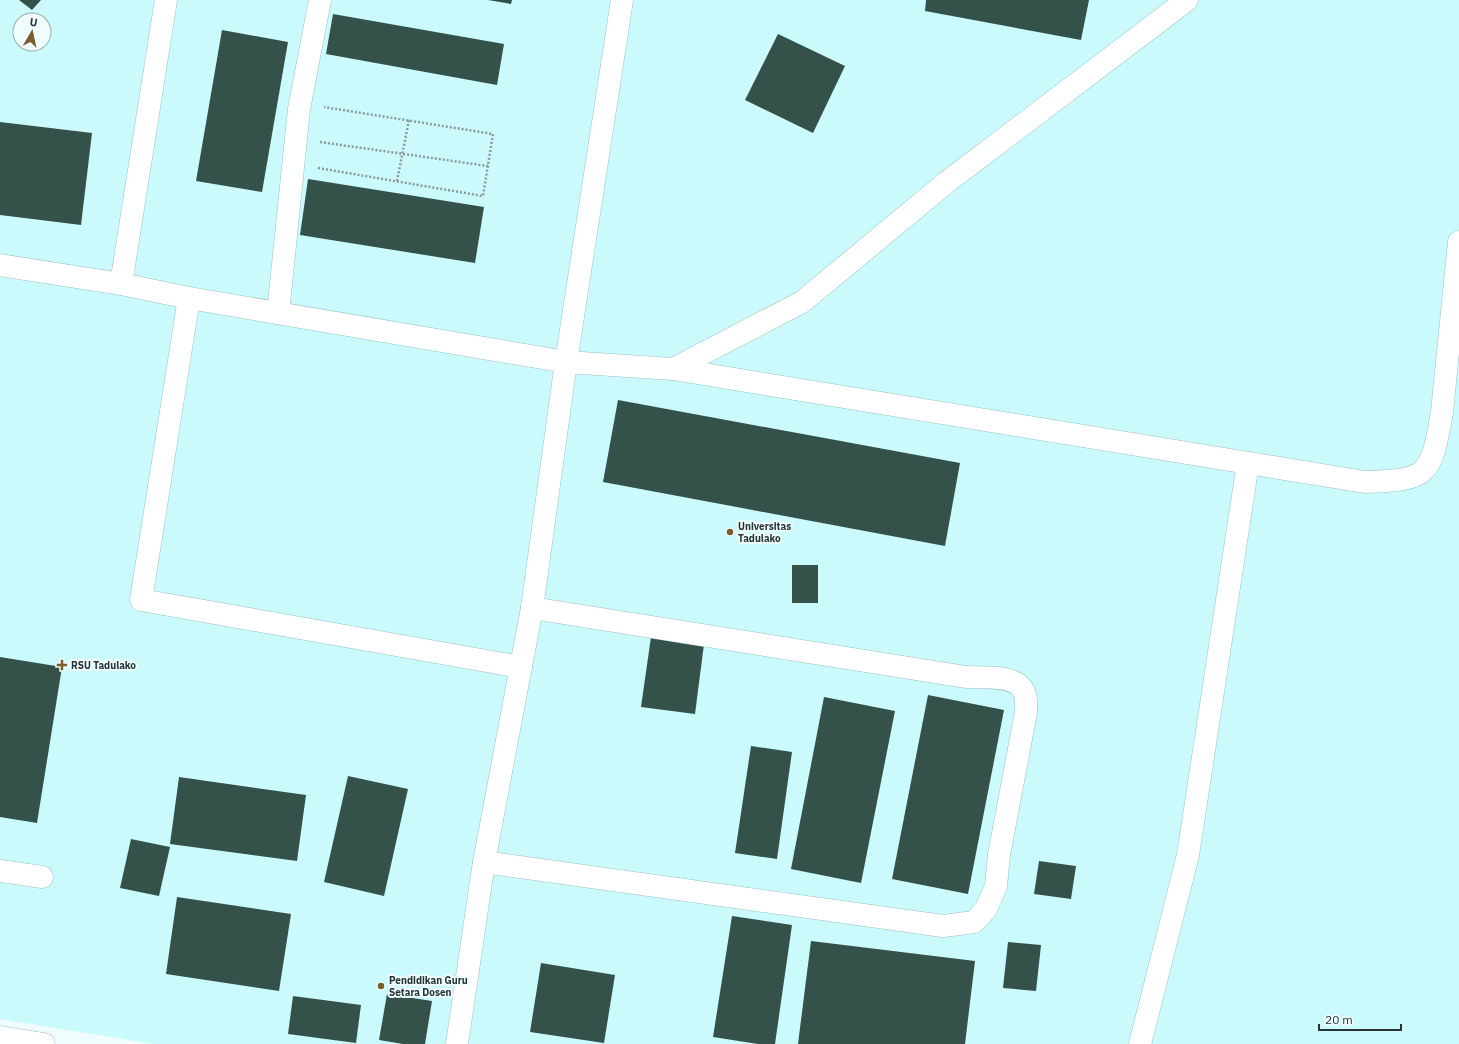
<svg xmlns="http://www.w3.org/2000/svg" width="1459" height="1044" font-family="'IBM Plex Sans',sans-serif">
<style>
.built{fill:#cbfafd;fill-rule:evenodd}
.building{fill:#34524a}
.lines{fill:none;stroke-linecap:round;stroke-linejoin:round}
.minor-casing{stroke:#9dc0c2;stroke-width:23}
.path{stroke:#8b999a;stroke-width:2.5;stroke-dasharray:2 2;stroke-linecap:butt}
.minor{stroke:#fff;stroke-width:22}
.poi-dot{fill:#795b30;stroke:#effdfe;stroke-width:1.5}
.labels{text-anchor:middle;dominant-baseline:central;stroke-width:4;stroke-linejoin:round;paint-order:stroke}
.poi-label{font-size:10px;font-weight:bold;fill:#253334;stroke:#effdfe;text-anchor:start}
</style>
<rect width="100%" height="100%" fill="#effdfe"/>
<path class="built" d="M 0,0 L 1459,0 L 1459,1044 L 154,1044 L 0,1019 ZM 20,20 L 44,20 L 44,44 L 20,44 Z"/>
<g class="building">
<path d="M 19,0 L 41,0 L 32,10 Z"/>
<path d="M 488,0 L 512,0 L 511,4 Z"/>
<path d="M 926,0 L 1089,0 L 1081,40 L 925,11 Z"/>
<path d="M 333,14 L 504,44 L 497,85 L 326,54 Z"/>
<path d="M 222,30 L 288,42 L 262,192 L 196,181 Z"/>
<path d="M 778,34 L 845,66 L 813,133 L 745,100 Z"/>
<path d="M 0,122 L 92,133 L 81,225 L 0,215 Z"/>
<path d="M 308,179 L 484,207 L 475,263 L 300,235 Z"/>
<path d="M 618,400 L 960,463 L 945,546 L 603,482 Z"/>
<rect x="792" y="565" width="26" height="38"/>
<path d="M 651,637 L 704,644 L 695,714 L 641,707 Z"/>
<path d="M 0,657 L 62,667 L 37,823 L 0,817 Z"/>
<path d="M 928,695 L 1004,710 L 968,894 L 892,879 Z"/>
<path d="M 824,697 L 895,711 L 861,883 L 791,869 Z"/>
<path d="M 751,746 L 792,752 L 777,859 L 735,853 Z"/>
<path d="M 348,776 L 408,789 L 384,896 L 324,882 Z"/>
<path d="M 179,777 L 306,795 L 297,861 L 170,844 Z"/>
<path d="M 131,839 L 170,847 L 159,896 L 120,888 Z"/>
<path d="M 1039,861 L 1076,866 L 1071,899 L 1034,894 Z"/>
<path d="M 177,897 L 291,914 L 279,991 L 166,974 Z"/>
<path d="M 732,916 L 792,925 L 775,1044 L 758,1044 L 713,1037 Z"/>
<path d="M 811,941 L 975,961 L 965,1044 L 798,1044 Z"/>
<path d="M 1008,942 L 1041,945 L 1036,991 L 1003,988 Z"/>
<path d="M 541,963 L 615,975 L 604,1043 L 530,1032 Z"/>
<path d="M 387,994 L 432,1001 L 425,1044 L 403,1044 L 379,1040 Z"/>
<path d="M 293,996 L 361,1005 L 356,1043 L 288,1034 Z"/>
</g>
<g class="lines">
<g class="minor-casing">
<g id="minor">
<path d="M 0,265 L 121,284 L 189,298 L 566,362 L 673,369 L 1365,482 C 1429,480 1431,476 1442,412 L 1459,242"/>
<path d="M 121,284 L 166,0"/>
<path d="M 189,298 L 141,600 L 521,667"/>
<path d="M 278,313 L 299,109 L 320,0"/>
<path d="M 673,369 L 802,302 L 947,182 L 1187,0"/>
<path d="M 484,862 L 943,926 L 974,922 L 986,909 L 996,886 L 999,855 L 1026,712 C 1026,705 1027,696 1023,690 C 1014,674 982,678 966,677 L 532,608"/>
<path d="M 0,871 L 42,877"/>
<path d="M 0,1037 L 44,1044"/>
<path d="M 457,1044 L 484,862 L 532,608 L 566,362 L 622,0"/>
<path d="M 1140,1044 L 1188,855 L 1248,463"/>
</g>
</g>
<g class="path">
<path d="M 320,142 L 488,166"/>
<path d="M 318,168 L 483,196 L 493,134 L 324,107"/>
<path d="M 397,181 L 409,120"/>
</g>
<use href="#minor" class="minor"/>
</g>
<g class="poi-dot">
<circle cx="730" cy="532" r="4"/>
<path d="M60 659h4v4h4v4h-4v4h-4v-4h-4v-4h4z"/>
<circle cx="381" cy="986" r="4"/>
</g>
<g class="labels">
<g class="poi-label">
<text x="738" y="526">Universitas<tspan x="738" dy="12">Tadulako</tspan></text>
<text x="71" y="665">RSU Tadulako</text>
<text x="389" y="980">Pendidikan Guru<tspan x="389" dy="12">Setara Dosen</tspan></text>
</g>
</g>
<g transform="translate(32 32) rotate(9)"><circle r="19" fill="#effdfe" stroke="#9eacad"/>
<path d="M0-3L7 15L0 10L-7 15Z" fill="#795b30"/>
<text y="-6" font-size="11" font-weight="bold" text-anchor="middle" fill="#253334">U</text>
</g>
<path d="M1319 1024v6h82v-6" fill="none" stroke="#253334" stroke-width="2"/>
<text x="1325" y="1024" font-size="12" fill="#253334" stroke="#effdfe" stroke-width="3" paint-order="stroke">20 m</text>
</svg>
